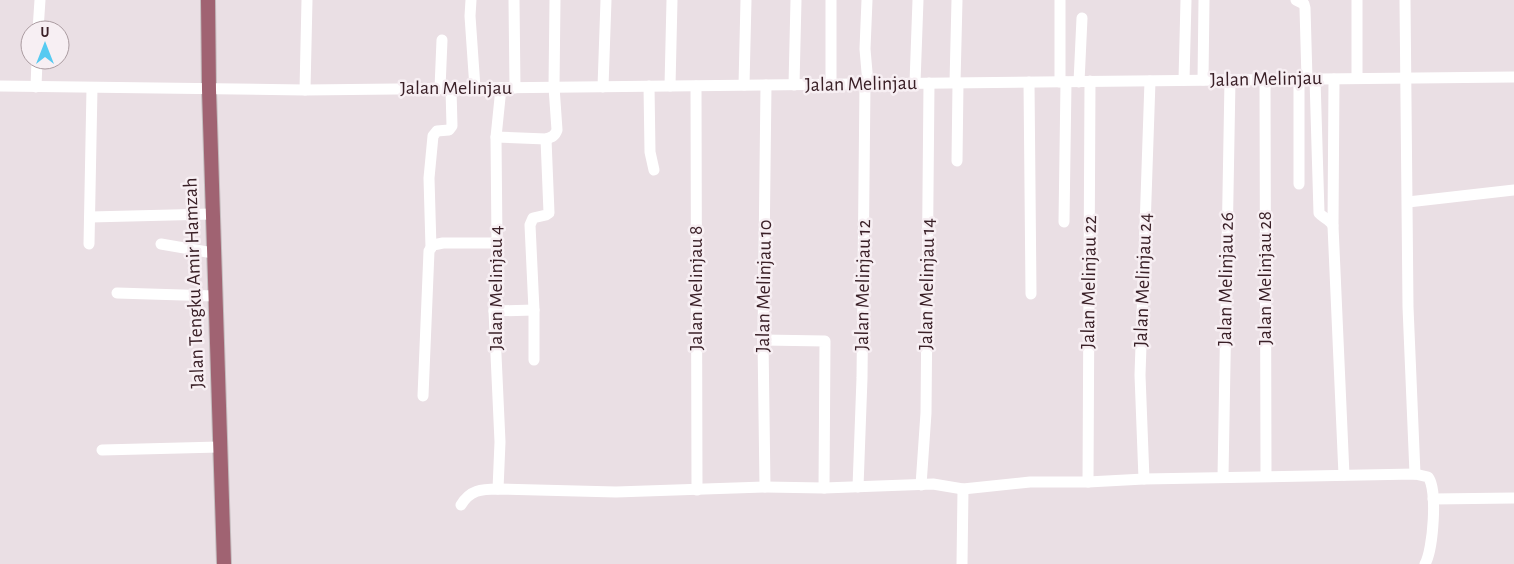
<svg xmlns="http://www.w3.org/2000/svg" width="1514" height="564" font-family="'Alegreya Sans',sans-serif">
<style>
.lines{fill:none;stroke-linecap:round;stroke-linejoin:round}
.major-casing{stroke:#c4bcbe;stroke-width:16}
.minor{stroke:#fff;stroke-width:11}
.major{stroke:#a06372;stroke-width:14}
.labels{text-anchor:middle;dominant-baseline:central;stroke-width:5;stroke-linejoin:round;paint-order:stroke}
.street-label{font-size:20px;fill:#3a2027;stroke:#f7eff3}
</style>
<rect width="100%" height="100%" fill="#eadfe4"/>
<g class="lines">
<g class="major-casing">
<path id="major" d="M 208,0 L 209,90 L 224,564"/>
</g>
<g class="minor">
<path d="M 471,0 L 470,16 L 475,88"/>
<path d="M 514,0 L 515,88"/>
<path d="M 867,0 L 865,49 L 868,84"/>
<path d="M 1296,0 L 1304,4 L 1305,8 L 1307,79"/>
<path d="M 1357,0 L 1357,78"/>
<path d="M 1405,0 L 1408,307 L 1415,474"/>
<path d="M 38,30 L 40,0"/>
<path d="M 1265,79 L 1266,476"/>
<path d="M 1299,79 L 1299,184"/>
<path d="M 1315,79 L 1319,213 C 1323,218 1331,220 1333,226"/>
<path d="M 1334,79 L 1333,226 L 1344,475"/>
<path d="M 1184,80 L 1186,0"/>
<path d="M 1203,80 L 1204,0"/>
<path d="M 1029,82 L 1031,294"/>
<path d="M 1060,82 L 1060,0"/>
<path d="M 1079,82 L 1082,18"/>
<path d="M 915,83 L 918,0"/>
<path d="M 955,83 L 957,0"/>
<path d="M 831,84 L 831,0"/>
<path d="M 744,85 L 746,0"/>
<path d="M 794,85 L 796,0"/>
<path d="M 0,86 L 305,90 L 1514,77"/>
<path d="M 649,86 L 650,152 L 654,170"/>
<path d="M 670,86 L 672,0"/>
<path d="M 696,86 L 697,490"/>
<path d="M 36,87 L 37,60"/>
<path d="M 603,87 L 606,0"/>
<path d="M 440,88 L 442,40"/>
<path d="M 305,90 L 307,0"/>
<path d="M 496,137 L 546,139 C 552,137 555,136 557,130 L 554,87 L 555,0"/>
<path d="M 957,161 L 958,83"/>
<path d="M 1408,202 L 1514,190"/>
<path d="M 90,217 L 212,214"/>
<path d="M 1064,222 L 1066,82"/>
<path d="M 89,244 L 92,88"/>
<path d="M 161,244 L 213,253"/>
<path d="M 431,248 L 429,178 L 433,136 L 437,131 L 449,130 L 452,126 L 451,89"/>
<path d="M 117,293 L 215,296"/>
<path d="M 494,311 L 534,310"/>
<path d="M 763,340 L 825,341 L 824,488"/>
<path d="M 534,360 L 534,310 L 530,225 L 533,218 L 546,215 L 549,213 L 546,139"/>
<path d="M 423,396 L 429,251 L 433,245 L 443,243 L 497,243"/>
<path d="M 102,450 L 219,447"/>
<path d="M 1223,477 L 1230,80"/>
<path d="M 1144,479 L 1140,375 L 1150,81"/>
<path d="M 1088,482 L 1090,81"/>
<path d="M 921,485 L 926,413 L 929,83"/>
<path d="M 765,487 L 763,340 L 766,85"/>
<path d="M 858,487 L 862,378 L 865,84"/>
<path d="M 498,489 L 500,442 L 494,311 L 497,243 L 496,137 L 501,88"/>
<path d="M 1433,499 L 1514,498"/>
<path d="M 461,505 C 470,490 481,489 498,489 L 616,492 L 765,487 L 824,488 L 933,484 L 963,489 L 1030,482 L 1088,482 L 1144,479 L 1415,474 L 1428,477 C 1438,489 1433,550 1425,564"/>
<path d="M 962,564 L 963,489"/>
</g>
<use href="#major" class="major"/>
</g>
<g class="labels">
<g class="street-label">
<text transform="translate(1266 79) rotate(-1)">Jalan Melinjau</text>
<text transform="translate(861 84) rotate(-1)">Jalan Melinjau</text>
<text x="456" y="88">Jalan Melinjau</text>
<text transform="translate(1265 278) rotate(-90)">Jalan Melinjau 28</text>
<text transform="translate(1226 279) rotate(-89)">Jalan Melinjau 26</text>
<text transform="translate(1143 280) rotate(-88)">Jalan Melinjau 24</text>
<text transform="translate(1089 282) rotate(-89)">Jalan Melinjau 22</text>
<text transform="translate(194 283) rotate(-92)">Jalan Tengku Amir Hamzah</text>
<text transform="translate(927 284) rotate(-89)">Jalan Melinjau 14</text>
<text transform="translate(863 285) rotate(-89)">Jalan Melinjau 12</text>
<text transform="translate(764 286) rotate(-89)">Jalan Melinjau 10</text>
<text transform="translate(496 288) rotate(-90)">Jalan Melinjau 4</text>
<text transform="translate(696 288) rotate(-90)">Jalan Melinjau 8</text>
</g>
</g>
<g transform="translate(45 45)"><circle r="24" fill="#f7eff3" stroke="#ab9ca1"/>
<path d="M0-4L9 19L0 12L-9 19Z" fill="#56caf1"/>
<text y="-8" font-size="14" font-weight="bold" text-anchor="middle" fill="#3a2027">U</text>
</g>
</svg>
